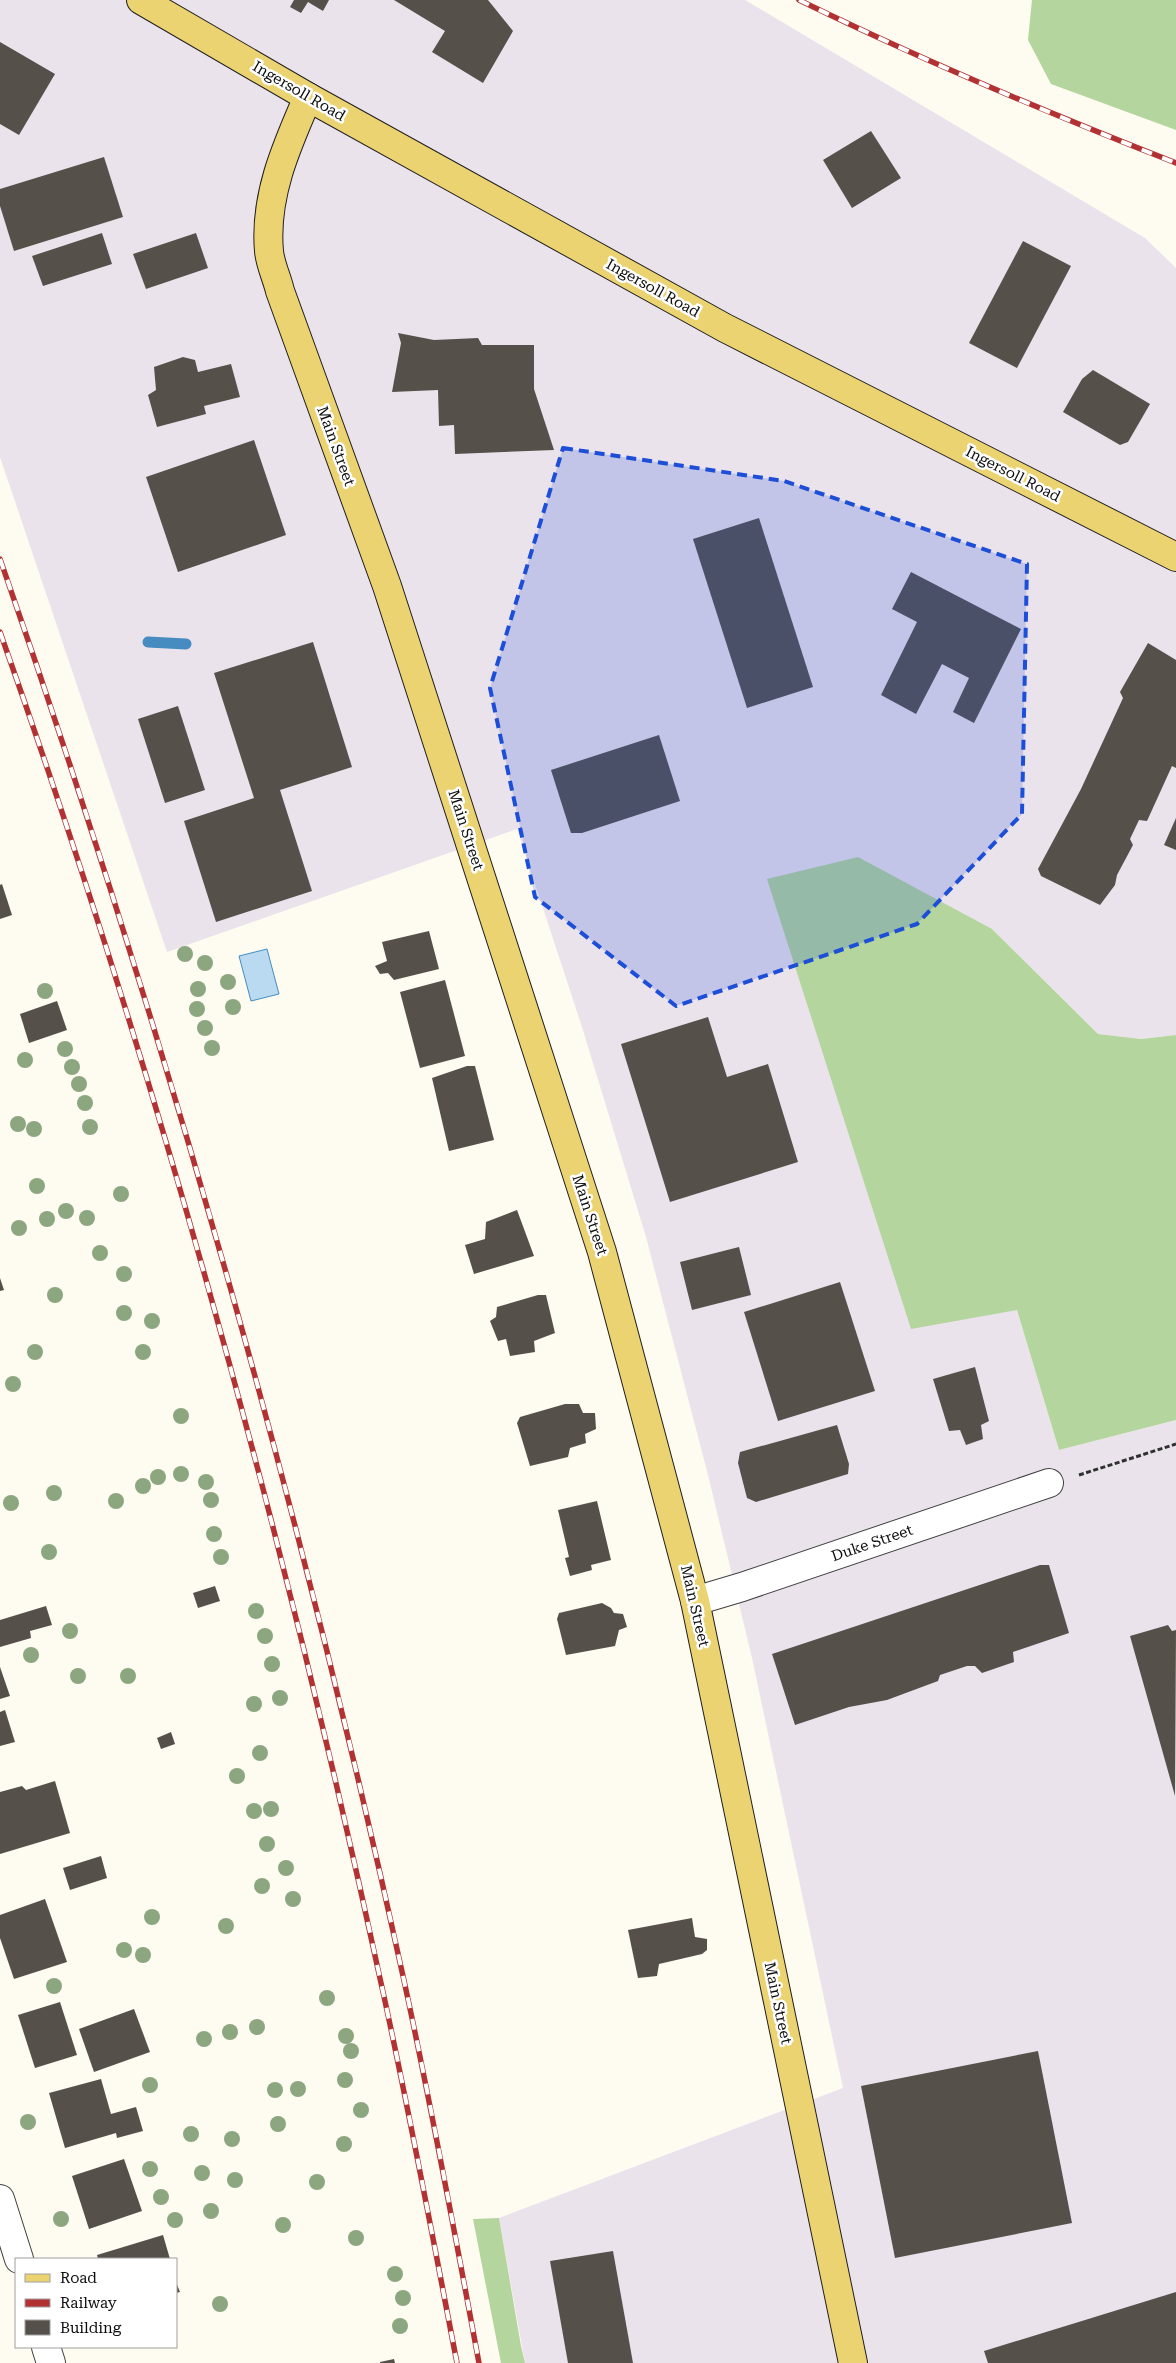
<svg xmlns="http://www.w3.org/2000/svg" width="1176" height="2363" font-family="'Roboto Serif',serif">
<style>
.industrial{fill:#ebe3ec}
.forest{fill:#b4d59d}
.water{fill:#b9daf1;stroke:#468cc1}
.lines{fill:none;stroke-linecap:round;stroke-linejoin:round}
.stream{stroke:#468cc1;stroke-width:11}
.building{fill:#56504b}
.minor-casing{stroke:#414141;stroke-width:30}
.major-casing{stroke:#1f1f1f;stroke-width:30}
.path{stroke:#303030;stroke-width:3;stroke-dasharray:5 2.5;stroke-linecap:butt}
.minor{stroke:#fff;stroke-width:28}
.major{stroke:#ecd371;stroke-width:28}
.rail-casing{stroke:#b23234;stroke-width:5.5}
.rail{stroke:#fff;stroke-width:4;stroke-dasharray:11;stroke-linecap:butt}
.tree{fill:#8ca680}
.marked{fill:#1d4ed8;fill-opacity:0.2;stroke:#1d4ed8;stroke-width:4;stroke-dasharray:10 6;stroke-linejoin:round}
.labels{text-anchor:middle;dominant-baseline:central;stroke-width:5;stroke-linejoin:round;paint-order:stroke}
.street-label{font-size:15px;fill:#0e0e0e;stroke:#fff}
</style>
<rect width="100%" height="100%" fill="#fefbf0"/>
<path class="industrial" d="M 0,0 L 745,0 L 1145,238 L 1176,268 L 1176,1035 L 1141,1039 L 1098,1034 L 992,929 L 1017,1310 L 1059,1450 L 1176,1420 L 1176,2363 L 525,2363 L 499,2218 L 843,2088 L 752,1658 L 708,1475 L 646,1237 L 582,1027 L 517,829 L 167,952 L 0,457 Z"/>
<g class="forest">
<path d="M 1032,0 L 1176,0 L 1176,130 L 1051,84 L 1028,40 Z"/>
<path d="M 858,857 L 992,929 L 1098,1034 L 1141,1039 L 1176,1035 L 1176,1420 L 1059,1450 L 1017,1310 L 911,1329 L 767,879 Z"/>
<path d="M 499,2218 L 521,2346 L 525,2363 L 501,2363 L 473,2219 Z"/>
</g>
<path class="water" d="M 267,949 L 279,994 L 251,1001 L 239,956 Z"/>
<g class="lines">
<path class="stream" d="M 148,642 L 186,644"/>
</g>
<g class="building">
<path d="M 294,0 L 329,0 L 323,11 L 308,2 L 301,13 L 290,7 Z"/>
<path d="M 394,0 L 488,0 L 513,31 L 483,83 L 432,52 L 445,31 Z"/>
<path d="M 0,42 L 55,74 L 19,135 L 0,124 Z"/>
<path d="M 871,131 L 901,178 L 852,208 L 823,160 Z"/>
<path d="M 104,157 L 123,217 L 14,251 L 0,206 L 0,189 Z"/>
<path d="M 102,233 L 112,264 L 43,286 L 32,256 Z"/>
<path d="M 196,233 L 208,268 L 146,289 L 133,254 Z"/>
<path d="M 1023,241 L 1071,266 L 1017,368 L 969,343 Z"/>
<path d="M 398,333 L 434,340 L 478,338 L 482,345 L 534,345 L 534,389 L 554,450 L 455,454 L 454,425 L 439,426 L 438,390 L 392,392 L 401,343 Z"/>
<path d="M 183,357 L 195,360 L 198,372 L 231,364 L 240,397 L 204,406 L 206,414 L 157,427 L 148,395 L 156,390 L 154,367 Z"/>
<path d="M 1093,370 L 1150,404 L 1128,442 L 1120,445 L 1063,412 L 1082,379 Z"/>
<path d="M 254,440 L 286,535 L 178,572 L 146,477 Z"/>
<path d="M 759,518 L 813,687 L 747,708 L 693,539 Z"/>
<path d="M 911,572 L 1021,629 L 974,723 L 953,712 L 969,678 L 942,664 L 916,714 L 881,695 L 917,622 L 892,609 Z"/>
<path d="M 313,642 L 352,767 L 280,790 L 312,891 L 216,922 L 184,821 L 254,798 L 214,673 Z"/>
<path d="M 1148,643 L 1176,660 L 1176,768 L 1172,766 L 1147,821 L 1139,820 L 1130,839 L 1133,845 L 1117,875 L 1115,885 L 1100,905 L 1041,876 L 1038,869 L 1081,789 L 1123,698 L 1120,692 Z"/>
<path d="M 178,706 L 205,790 L 165,803 L 138,719 Z"/>
<path d="M 659,735 L 680,801 L 582,833 L 571,833 L 551,770 Z"/>
<path d="M 1176,818 L 1176,850 L 1164,845 Z"/>
<path d="M 2,884 L 12,915 L 0,919 L 0,885 Z"/>
<path d="M 429,931 L 439,969 L 394,980 L 388,973 L 380,974 L 375,966 L 387,961 L 382,942 Z"/>
<path d="M 445,980 L 465,1056 L 420,1068 L 400,992 Z"/>
<path d="M 57,1001 L 67,1030 L 29,1043 L 20,1014 Z"/>
<path d="M 708,1017 L 727,1077 L 768,1064 L 798,1162 L 670,1202 L 621,1044 Z"/>
<path d="M 467,1066 L 475,1066 L 494,1140 L 449,1151 L 432,1078 Z"/>
<path d="M 517,1210 L 534,1256 L 474,1274 L 465,1245 L 485,1239 L 486,1222 Z"/>
<path d="M 739,1247 L 751,1295 L 692,1310 L 680,1262 Z"/>
<path d="M 0,1278 L 4,1290 L 0,1291 Z"/>
<path d="M 840,1282 L 875,1391 L 778,1421 L 744,1312 Z"/>
<path d="M 538,1295 L 546,1295 L 555,1333 L 534,1341 L 535,1352 L 510,1356 L 506,1339 L 498,1341 L 490,1321 L 496,1317 L 497,1307 Z"/>
<path d="M 975,1367 L 989,1421 L 981,1425 L 983,1439 L 966,1445 L 960,1430 L 949,1431 L 933,1379 Z"/>
<path d="M 565,1404 L 579,1404 L 583,1413 L 595,1413 L 596,1429 L 585,1434 L 586,1443 L 570,1448 L 568,1457 L 530,1466 L 517,1423 L 520,1417 Z"/>
<path d="M 837,1425 L 849,1464 L 848,1474 L 756,1502 L 747,1498 L 738,1463 L 740,1452 Z"/>
<path d="M 597,1501 L 611,1560 L 591,1565 L 592,1570 L 570,1576 L 565,1558 L 569,1557 L 558,1510 Z"/>
<path d="M 1040,1565 L 1049,1565 L 1069,1633 L 1013,1652 L 1014,1662 L 982,1673 L 975,1666 L 967,1666 L 940,1675 L 938,1681 L 887,1700 L 849,1707 L 795,1725 L 772,1654 Z"/>
<path d="M 215,1586 L 220,1601 L 198,1608 L 193,1593 Z"/>
<path d="M 602,1603 L 611,1608 L 614,1613 L 623,1614 L 627,1627 L 619,1630 L 615,1646 L 566,1655 L 557,1619 L 559,1613 Z"/>
<path d="M 46,1606 L 52,1625 L 30,1631 L 31,1638 L 0,1647 L 0,1620 Z"/>
<path d="M 1168,1625 L 1172,1631 L 1176,1630 L 1175,1796 L 1130,1636 Z"/>
<path d="M 0,1667 L 10,1696 L 0,1699 Z"/>
<path d="M 5,1710 L 15,1742 L 0,1746 L 0,1712 Z"/>
<path d="M 171,1732 L 175,1744 L 161,1749 L 157,1738 Z"/>
<path d="M 55,1781 L 70,1833 L 0,1854 L 0,1792 L 22,1786 L 26,1790 Z"/>
<path d="M 101,1856 L 107,1878 L 70,1890 L 63,1868 Z"/>
<path d="M 45,1899 L 67,1962 L 14,1979 L 0,1938 L 0,1915 Z"/>
<path d="M 692,1918 L 695,1937 L 707,1939 L 707,1950 L 702,1954 L 659,1964 L 657,1976 L 638,1978 L 628,1930 Z"/>
<path d="M 60,2002 L 77,2055 L 35,2068 L 18,2015 Z"/>
<path d="M 134,2009 L 150,2052 L 94,2072 L 79,2029 Z"/>
<path d="M 1038,2051 L 1072,2223 L 895,2258 L 861,2086 Z"/>
<path d="M 101,2079 L 111,2114 L 136,2107 L 143,2131 L 117,2138 L 116,2133 L 65,2148 L 49,2093 Z"/>
<path d="M 124,2159 L 142,2211 L 89,2229 L 72,2176 Z"/>
<path d="M 163,2235 L 170,2259 L 98,2259 L 97,2255 Z"/>
<path d="M 613,2251 L 633,2363 L 568,2363 L 550,2261 Z"/>
<path d="M 176,2282 L 180,2292 L 176,2293 Z"/>
<path d="M 1176,2292 L 1176,2363 L 988,2363 L 984,2351 Z"/>
<path d="M 394,2359 L 395,2363 L 380,2363 L 380,2362 Z"/>
</g>
<g class="lines">
<g class="minor-casing">
<g id="minor">
<path d="M 695,1601 L 742,1587 L 1049,1483"/>
<path d="M 0,2199 L 19,2259"/>
<path d="M 46,2347 L 51,2363"/>
</g>
</g>
<g class="major-casing">
<g id="major">
<path d="M 141,0 L 308,97 L 725,328 L 1176,557"/>
<path d="M 308,97 C 287,145 264,196 269,251 C 270,264 277,278 280,291 L 387,586 L 602,1252 L 695,1601 L 853,2363"/>
</g>
</g>
<path class="path" d="M 1079,1475 L 1176,1444"/>
<use href="#minor" class="minor"/>
<use href="#major" class="major"/>
<g class="rail-casing">
<g id="rail">
<path d="M 799,0 C 922,60 1048,113 1176,163"/>
<path d="M 0,559 C 162,1023 298,1496 403,1976 C 431,2104 455,2234 479,2363"/>
<path d="M 0,632 C 157,1074 284,1533 383,1992 C 410,2115 433,2239 457,2363"/>
</g>
</g>
<use href="#rail" class="rail"/>
</g>
<g class="tree">
<circle cx="185" cy="954" r="8"/>
<circle cx="205" cy="963" r="8"/>
<circle cx="228" cy="982" r="8"/>
<circle cx="198" cy="989" r="8"/>
<circle cx="45" cy="991" r="8"/>
<circle cx="233" cy="1007" r="8"/>
<circle cx="197" cy="1009" r="8"/>
<circle cx="205" cy="1028" r="8"/>
<circle cx="212" cy="1048" r="8"/>
<circle cx="65" cy="1049" r="8"/>
<circle cx="25" cy="1060" r="8"/>
<circle cx="72" cy="1067" r="8"/>
<circle cx="79" cy="1084" r="8"/>
<circle cx="85" cy="1103" r="8"/>
<circle cx="18" cy="1124" r="8"/>
<circle cx="90" cy="1127" r="8"/>
<circle cx="34" cy="1129" r="8"/>
<circle cx="37" cy="1186" r="8"/>
<circle cx="121" cy="1194" r="8"/>
<circle cx="66" cy="1211" r="8"/>
<circle cx="87" cy="1218" r="8"/>
<circle cx="47" cy="1219" r="8"/>
<circle cx="19" cy="1228" r="8"/>
<circle cx="100" cy="1253" r="8"/>
<circle cx="124" cy="1274" r="8"/>
<circle cx="55" cy="1295" r="8"/>
<circle cx="124" cy="1313" r="8"/>
<circle cx="152" cy="1321" r="8"/>
<circle cx="35" cy="1352" r="8"/>
<circle cx="143" cy="1352" r="8"/>
<circle cx="13" cy="1384" r="8"/>
<circle cx="181" cy="1416" r="8"/>
<circle cx="181" cy="1474" r="8"/>
<circle cx="158" cy="1477" r="8"/>
<circle cx="206" cy="1482" r="8"/>
<circle cx="143" cy="1486" r="8"/>
<circle cx="54" cy="1493" r="8"/>
<circle cx="211" cy="1500" r="8"/>
<circle cx="116" cy="1501" r="8"/>
<circle cx="11" cy="1503" r="8"/>
<circle cx="214" cy="1534" r="8"/>
<circle cx="49" cy="1552" r="8"/>
<circle cx="221" cy="1557" r="8"/>
<circle cx="256" cy="1611" r="8"/>
<circle cx="70" cy="1631" r="8"/>
<circle cx="265" cy="1636" r="8"/>
<circle cx="31" cy="1655" r="8"/>
<circle cx="272" cy="1664" r="8"/>
<circle cx="78" cy="1676" r="8"/>
<circle cx="128" cy="1676" r="8"/>
<circle cx="280" cy="1698" r="8"/>
<circle cx="254" cy="1704" r="8"/>
<circle cx="260" cy="1753" r="8"/>
<circle cx="237" cy="1776" r="8"/>
<circle cx="271" cy="1809" r="8"/>
<circle cx="254" cy="1811" r="8"/>
<circle cx="267" cy="1844" r="8"/>
<circle cx="286" cy="1868" r="8"/>
<circle cx="262" cy="1886" r="8"/>
<circle cx="293" cy="1899" r="8"/>
<circle cx="152" cy="1917" r="8"/>
<circle cx="226" cy="1926" r="8"/>
<circle cx="124" cy="1950" r="8"/>
<circle cx="143" cy="1955" r="8"/>
<circle cx="54" cy="1986" r="8"/>
<circle cx="327" cy="1998" r="8"/>
<circle cx="257" cy="2027" r="8"/>
<circle cx="230" cy="2032" r="8"/>
<circle cx="346" cy="2036" r="8"/>
<circle cx="204" cy="2039" r="8"/>
<circle cx="351" cy="2051" r="8"/>
<circle cx="345" cy="2080" r="8"/>
<circle cx="150" cy="2085" r="8"/>
<circle cx="298" cy="2089" r="8"/>
<circle cx="275" cy="2090" r="8"/>
<circle cx="361" cy="2110" r="8"/>
<circle cx="28" cy="2122" r="8"/>
<circle cx="278" cy="2124" r="8"/>
<circle cx="191" cy="2134" r="8"/>
<circle cx="232" cy="2139" r="8"/>
<circle cx="344" cy="2144" r="8"/>
<circle cx="150" cy="2169" r="8"/>
<circle cx="202" cy="2173" r="8"/>
<circle cx="235" cy="2180" r="8"/>
<circle cx="317" cy="2182" r="8"/>
<circle cx="161" cy="2197" r="8"/>
<circle cx="211" cy="2211" r="8"/>
<circle cx="61" cy="2219" r="8"/>
<circle cx="175" cy="2220" r="8"/>
<circle cx="283" cy="2225" r="8"/>
<circle cx="356" cy="2238" r="8"/>
<circle cx="395" cy="2274" r="8"/>
<circle cx="403" cy="2298" r="8"/>
<circle cx="220" cy="2304" r="8"/>
<circle cx="400" cy="2326" r="8"/>
</g>
<path class="marked" d="M 563,448 L 784,481 L 1027,564 L 1022,814 L 917,924 L 676,1006 L 535,897 L 490,688 Z"/>
<g class="labels">
<g class="street-label">
<text transform="translate(299 91) rotate(30)">Ingersoll Road</text>
<text transform="translate(653 288) rotate(29)">Ingersoll Road</text>
<text transform="translate(336 446) rotate(70)">Main Street</text>
<text transform="translate(1013 474) rotate(27)">Ingersoll Road</text>
<text transform="translate(466 830) rotate(72)">Main Street</text>
<text transform="translate(590 1215) rotate(72)">Main Street</text>
<text transform="translate(872 1543) rotate(-19)">Duke Street</text>
<text transform="translate(695 1606) rotate(77)">Main Street</text>
<text transform="translate(778 2003) rotate(78)">Main Street</text>
</g>
</g>
<rect x="15" y="2258" width="162" height="90" fill="#ffffff" stroke="#9f9f9f"/>
<rect x="25" y="2274" width="25" height="8" fill="#ecd371" stroke="#9f9f9f"/>
<text x="60" y="2283" font-size="15" fill="#0e0e0e">Road</text>
<rect x="25" y="2299" width="25" height="8" fill="#b23234" stroke="#9f9f9f"/>
<text x="60" y="2308" font-size="15" fill="#0e0e0e">Railway</text>
<rect x="25" y="2320" width="25" height="15" fill="#56504b" stroke="#9f9f9f"/>
<text x="60" y="2333" font-size="15" fill="#0e0e0e">Building</text>
</svg>
